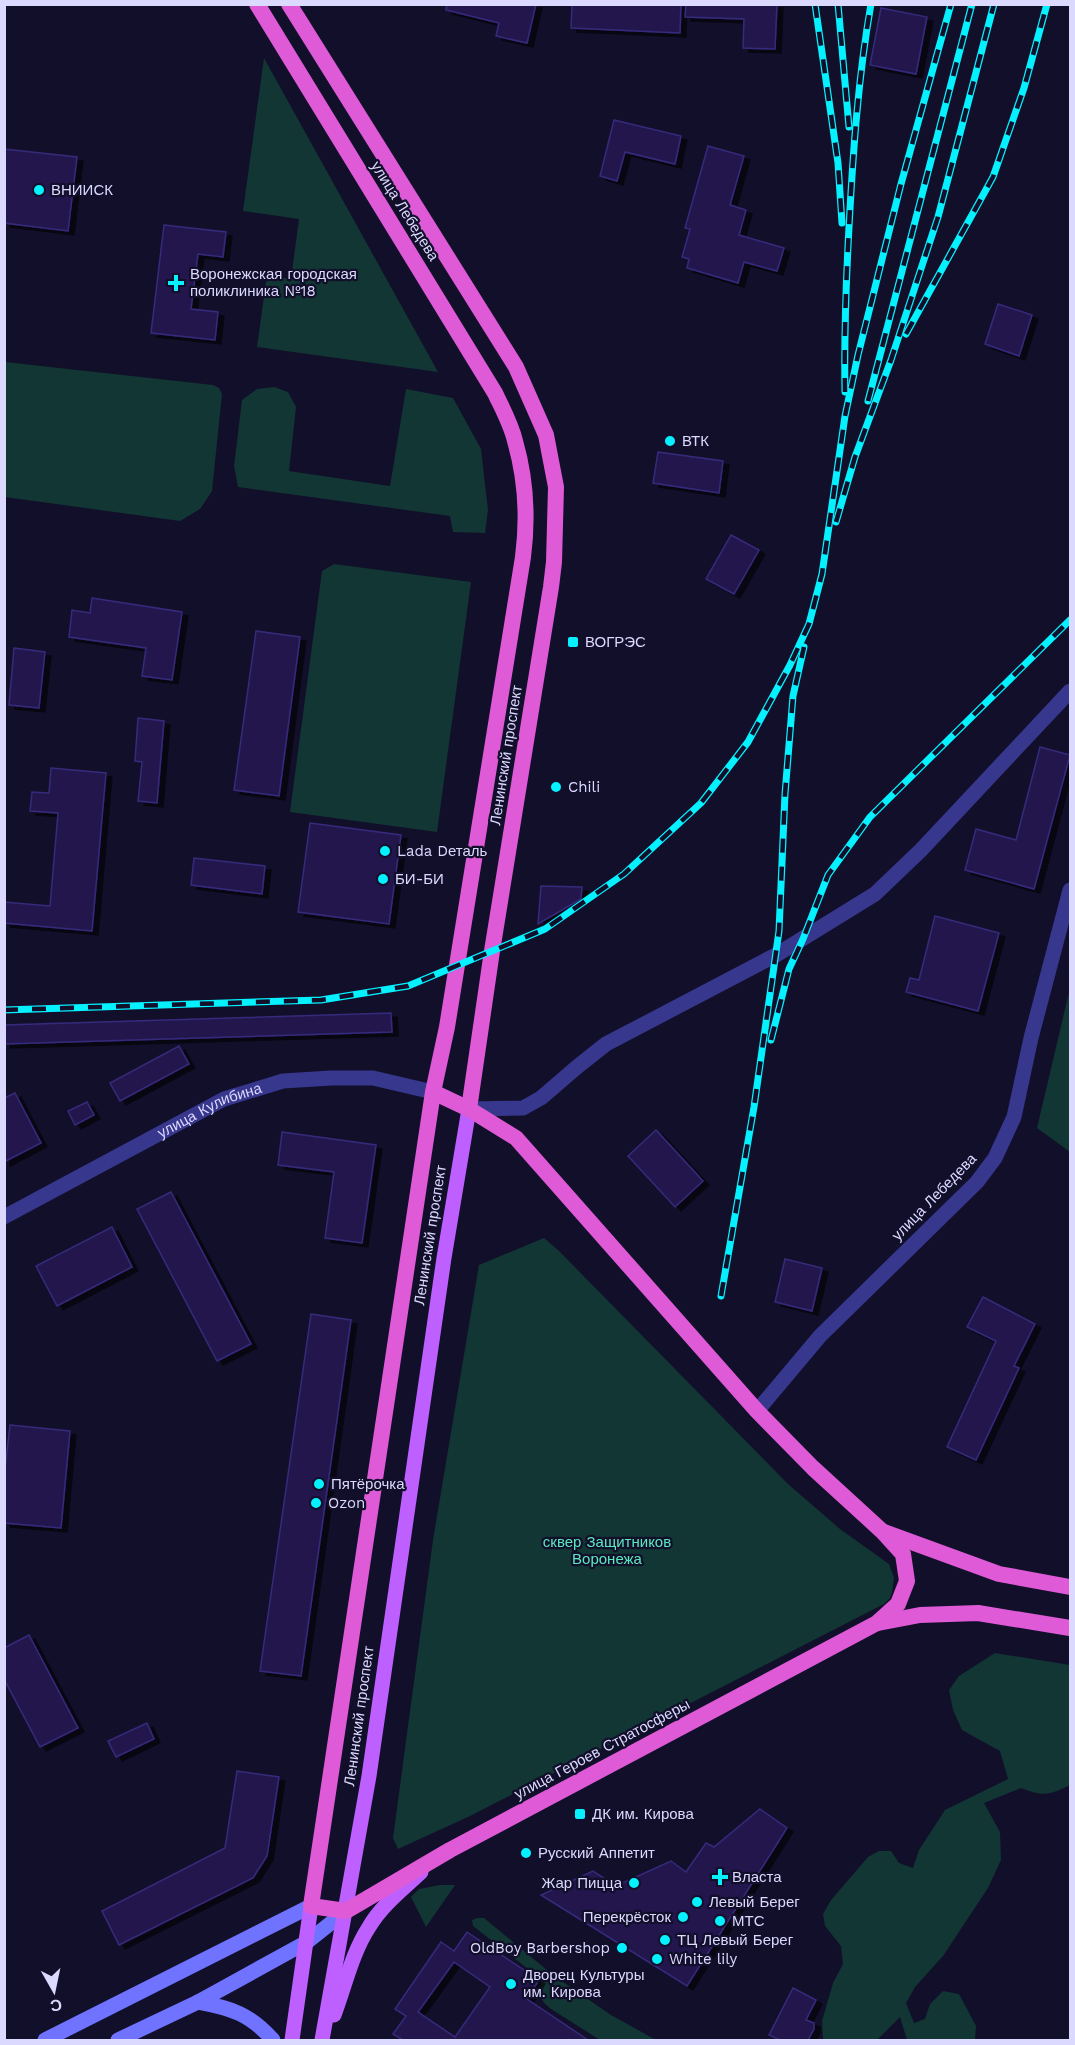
<svg xmlns="http://www.w3.org/2000/svg" width="1075" height="2045" font-family="'Work Sans',sans-serif">
<style>
.green{fill:#113633}
.building{fill:#22194e;stroke:#362a7b;stroke-width:1.5;fill-rule:evenodd;filter:url(#shadow)}
.lines{fill:none;stroke-linecap:round;stroke-linejoin:round}
.minor{stroke:#37378d;stroke-width:15}
.secondary{stroke:#7073ff;stroke-width:15}
.primary{stroke:#bd60ff;stroke-width:15}
.trunk{stroke:#de5ad6;stroke-width:16}
.rail-casing{stroke:#05f1ff;stroke-width:7}
.rail{stroke:#120f2b;stroke-width:4.5;stroke-dasharray:14;stroke-linecap:butt}
.poi-dot{fill:#05f1ff;stroke:#120f2b;stroke-width:2}
.labels{text-anchor:middle;dominant-baseline:central;stroke-width:4.5;stroke-linejoin:round;paint-order:stroke}
.poi-label{font-size:15px;fill:#dcd9ff;stroke:#120f2b;text-anchor:start}
.street-label{font-size:15px;fill:#dcd9ff;stroke:#120f2b}
.park-label{font-size:15px;fill:#5be9bf;stroke:#120f2b}
</style>
<defs>
<filter id="shadow"><feDropShadow dx="6" dy="4" stdDeviation="0" flood-color="#0009"/></filter>
</defs>
<rect width="100%" height="100%" fill="#120f2b"/>
<g class="green">
<path d="M 264,58 L 438,372 L 257,347 L 267,275 L 291,279 L 299,219 L 243,211 Z"/>
<path d="M 5,362 L 213,385 L 219,388 L 222,394 L 212,491 L 200,509 L 180,521 L 5,497 Z"/>
<path d="M 274,387 L 288,392 L 296,407 L 289,471 L 390,486 L 406,389 L 453,398 L 481,449 L 488,510 L 485,533 L 453,532 L 450,516 L 238,487 L 234,466 L 242,400 L 257,389 Z"/>
<path d="M 334,564 L 471,582 L 437,832 L 290,812 L 322,571 Z"/>
<path d="M 1070,988 L 1070,1152 L 1037,1128 Z"/>
<path d="M 544,1238 L 559,1251 L 788,1484 L 840,1529 L 889,1564 L 894,1578 L 892,1592 L 890,1598 L 884,1604 L 470,1816 L 398,1849 L 393,1838 L 433,1540 L 479,1265 Z"/>
<path d="M 995,1653 L 1070,1665 L 1070,1785 C 1050,1795 1043,1797 1021,1788 L 984,1803 L 1000,1832 L 1001,1860 L 988,1888 L 943,1956 L 915,1987 L 906,2003 L 914,2023 L 925,2019 L 930,2004 L 943,1991 L 959,1994 L 976,2026 L 975,2040 L 907,2040 L 900,2017 L 877,2040 L 823,2040 L 822,2021 L 833,1983 L 843,1964 L 841,1946 L 825,1926 L 823,1914 L 831,1900 L 868,1857 L 879,1851 L 891,1851 L 899,1863 L 913,1868 L 919,1850 L 945,1810 L 1008,1779 L 1000,1751 L 962,1730 L 953,1710 L 949,1690 L 959,1676 Z"/>
<path d="M 440,1885 L 455,1885 L 426,1927 L 411,1897 L 419,1889 Z"/>
<path d="M 478,1918 L 484,1918 L 553,1975 L 611,2015 L 656,2040 L 600,2040 L 551,2009 C 537,1998 541,1995 541,1979 L 473,1926 L 472,1920 Z"/>
</g>
<g class="building">
<path d="M 447,4 L 536,4 L 527,43 L 496,36 L 499,23 L 446,10 Z"/>
<path d="M 572,4 L 681,4 L 680,33 L 571,28 Z"/>
<path d="M 686,4 L 777,4 L 775,49 L 743,48 L 744,19 L 685,17 Z"/>
<path d="M 881,8 L 927,17 L 916,74 L 870,65 Z"/>
<path d="M 614,120 L 681,136 L 675,164 L 625,152 L 617,181 L 600,176 Z"/>
<path d="M 708,146 L 744,156 L 730,205 L 746,210 L 739,235 L 784,248 L 777,271 L 744,262 L 738,283 L 687,268 L 689,259 L 682,257 L 690,229 L 685,228 Z"/>
<path d="M 4,149 L 77,157 L 68,231 L 4,223 Z"/>
<path d="M 164,225 L 226,232 L 223,257 L 198,254 L 191,309 L 218,312 L 215,340 L 151,333 Z"/>
<path d="M 998,304 L 1032,315 L 1019,356 L 985,344 Z"/>
<path d="M 658,452 L 723,461 L 719,493 L 653,483 Z"/>
<path d="M 731,535 L 759,550 L 734,594 L 706,579 Z"/>
<path d="M 92,598 L 182,612 L 172,680 L 142,676 L 146,648 L 69,637 L 72,610 L 90,613 Z"/>
<path d="M 256,631 L 300,637 L 279,796 L 234,790 Z"/>
<path d="M 14,648 L 45,652 L 39,708 L 9,705 Z"/>
<path d="M 138,718 L 164,721 L 157,803 L 138,801 L 142,762 L 135,761 Z"/>
<path d="M 1040,747 L 1070,755 L 1034,889 L 965,870 L 976,829 L 1016,840 Z"/>
<path d="M 51,768 L 106,773 L 92,931 L 4,923 L 4,902 L 50,906 L 58,813 L 30,811 L 32,792 L 49,793 Z"/>
<path d="M 310,823 L 401,835 L 389,924 L 298,912 Z"/>
<path d="M 194,858 L 265,866 L 262,894 L 191,885 Z"/>
<path d="M 541,886 L 582,887 L 581,899 L 538,924 Z"/>
<path d="M 935,916 L 999,933 L 978,1011 L 906,992 L 910,978 L 919,980 Z"/>
<path d="M 391,1013 L 392,1032 L 4,1044 L 4,1025 Z"/>
<path d="M 179,1046 L 189,1064 L 120,1101 L 110,1083 Z"/>
<path d="M 15,1093 L 41,1143 L 4,1162 L 4,1098 Z"/>
<path d="M 87,1102 L 94,1115 L 75,1125 L 68,1111 Z"/>
<path d="M 656,1130 L 703,1181 L 675,1207 L 628,1156 Z"/>
<path d="M 282,1132 L 376,1145 L 362,1243 L 325,1238 L 334,1172 L 278,1165 Z"/>
<path d="M 171,1192 L 251,1344 L 217,1361 L 137,1209 Z"/>
<path d="M 112,1227 L 132,1267 L 57,1306 L 36,1266 Z"/>
<path d="M 785,1259 L 822,1268 L 812,1311 L 775,1302 Z"/>
<path d="M 983,1297 L 1035,1324 L 1014,1366 L 1019,1368 L 976,1460 L 947,1447 L 996,1341 L 967,1327 Z"/>
<path d="M 311,1314 L 351,1320 L 301,1676 L 260,1671 Z"/>
<path d="M 10,1425 L 70,1431 L 61,1528 L 4,1523 L 4,1478 Z"/>
<path d="M 29,1635 L 78,1728 L 40,1747 L 4,1679 L 4,1648 Z"/>
<path d="M 147,1723 L 154,1739 L 116,1757 L 108,1741 Z"/>
<path d="M 237,1771 L 279,1777 L 267,1856 L 253,1878 L 119,1945 L 102,1911 L 225,1848 Z"/>
<path d="M 760,1809 L 787,1828 L 687,1986 L 541,1895 L 593,1871 L 616,1886 L 671,1861 L 686,1872 L 706,1843 L 714,1847 Z"/>
<path d="M 467,1932 L 539,1980 L 527,1999 L 588,2040 L 403,2040 L 393,2034 L 406,2016 L 395,2009 L 441,1942 L 454,1951 ZM 454,1962 L 490,1987 L 455,2037 L 418,2012 Z"/>
<path d="M 793,1988 L 816,2000 L 806,2020 L 814,2023 L 814,2029 L 808,2040 L 780,2040 L 769,2035 Z"/>
</g>
<g class="lines">
<g class="minor">
<path d="M 469,1109 L 523,1108 L 541,1098 L 577,1067 L 606,1044 L 776,955 L 875,894 L 921,850 L 1070,691"/>
<path id="s1" d="M 4,1217 L 224,1099 L 283,1081 L 331,1078 L 373,1078 L 433,1092"/>
<path d="M 757,1411 L 820,1336 L 977,1182 L 995,1158 L 1014,1117 L 1031,1038 L 1070,890"/>
</g>
<g class="secondary">
<path d="M 198,2002 C 231,2008 250,2014 273,2040"/>
<path d="M 45,2040 L 311,1906"/>
<path d="M 118,2040 L 198,2002 L 307,1942 L 346,1911"/>
</g>
<g class="primary">
<path d="M 334,2015 C 345,1986 352,1953 369,1927 C 382,1905 403,1889 421,1872"/>
<path d="M 292,2040 L 311,1906"/>
<path d="M 322,2040 L 369,1776 L 444,1258 L 469,1109"/>
</g>
<g class="trunk">
<path d="M 257,4 L 495,393 C 502,408 511,424 515,441 C 526,479 528,518 523,557 L 447,1027 L 433,1092 L 311,1906 L 346,1911 L 450,1850 L 877,1623 L 898,1604 L 907,1581 L 903,1554 L 883,1532 L 813,1468 L 757,1411 L 516,1138 L 469,1109 L 433,1092"/>
<path d="M 289,4 L 516,367 L 546,435 L 556,487 L 554,562 L 551,587 L 492,951 L 469,1109"/>
<path d="M 884,1532 L 999,1574 L 1070,1587"/>
<path d="M 878,1623 L 920,1615 L 978,1613 L 1070,1628"/>
</g>
<g class="rail-casing">
<g id="rail">
<path d="M 815,4 L 838,163 L 842,223"/>
<path d="M 838,4 L 849,127"/>
<path d="M 906,334 L 993,177 L 1024,88 L 1047,4"/>
<path d="M 845,392 C 844,337 846,282 849,227 C 853,153 858,78 871,4"/>
<path d="M 868,401 L 972,4"/>
<path d="M 836,522 L 855,457 L 891,360 L 938,217 L 994,4"/>
<path d="M 4,1010 L 321,1000 L 408,986 L 545,929 L 624,874 L 701,803 L 748,742 L 790,665 L 809,624 L 822,574 L 845,416 L 858,355 L 901,184 L 951,4"/>
<path d="M 771,1040 L 789,969 L 803,939 L 828,875 L 870,817 L 1070,620"/>
<path d="M 721,1296 L 754,1107 L 779,931 L 785,794 L 793,696 L 804,647"/>
</g>
</g>
<use href="#rail" class="rail"/>
</g>
<g class="poi-dot">
<circle cx="39" cy="190" r="6"/>
<path d="M173 274h6v6h6v6h-6v6h-6v-6h-6v-6h6z"/>
<circle cx="670" cy="441" r="6"/>
<rect x="567" y="636" width="12" height="12" rx="3"/>
<circle cx="556" cy="787" r="6"/>
<circle cx="385" cy="851" r="6"/>
<circle cx="383" cy="879" r="6"/>
<circle cx="319" cy="1484" r="6"/>
<circle cx="316" cy="1503" r="6"/>
<rect x="574" y="1808" width="12" height="12" rx="3"/>
<circle cx="526" cy="1853" r="6"/>
<path d="M717 1868h6v6h6v6h-6v6h-6v-6h-6v-6h6z"/>
<circle cx="634" cy="1883" r="6"/>
<circle cx="697" cy="1902" r="6"/>
<circle cx="683" cy="1917" r="6"/>
<circle cx="720" cy="1921" r="6"/>
<circle cx="665" cy="1940" r="6"/>
<circle cx="622" cy="1948" r="6"/>
<circle cx="657" cy="1959" r="6"/>
<circle cx="511" cy="1984" r="6"/>
</g>
<g class="labels">
<g class="poi-label">
<text x="51" y="190">ВНИИСК</text>
<text x="190" y="274">Воронежская городская<tspan x="190" dy="17">поликлиника №18</tspan></text>
<text x="682" y="441">ВТК</text>
<text x="585" y="642">ВОГРЭС</text>
<text x="568" y="787">Chili</text>
<text x="397" y="851">Lada Dеталь</text>
<text x="395" y="879">БИ-БИ</text>
<text x="331" y="1484">Пятёрочка</text>
<text x="328" y="1503">Ozon</text>
<text x="592" y="1814">ДК им. Кирова</text>
<text x="538" y="1853">Русский Аппетит</text>
<text x="732" y="1877">Власта</text>
<text x="622" y="1883" text-anchor="end">Жар Пицца</text>
<text x="709" y="1902">Левый Берег</text>
<text x="671" y="1917" text-anchor="end">Перекрёсток</text>
<text x="732" y="1921">МТС</text>
<text x="677" y="1940">ТЦ Левый Берег</text>
<text x="610" y="1948" text-anchor="end">OldBoy Barbershop</text>
<text x="669" y="1959">White lily</text>
<text x="523" y="1975">Дворец Культуры<tspan x="523" dy="17">им. Кирова</tspan></text>
</g>
<g class="street-label">
<text transform="translate(405 211) rotate(58)">улица Лебедева</text>
<text transform="translate(506 755) rotate(-81)">Ленинский проспект</text>
<text stroke="none"><textPath href="#s1" startOffset="232">улица Кулибина</textPath></text>
<text transform="translate(934 1197) rotate(-46)">улица Лебедева</text>
<text transform="translate(430 1235) rotate(-81)">Ленинский проспект</text>
<text transform="translate(359 1716) rotate(-82)">Ленинский проспект</text>
<text transform="translate(602 1749) rotate(-28)">улица Героев Стратосферы</text>
</g>
<g class="park-label">
<text x="607" y="1542">сквер Защитников<tspan x="607" dy="17">Воронежа</tspan></text>
</g>
</g>
<rect width="1075" height="2045" fill="none" stroke="#dcd9ff" stroke-width="12"/>
<g transform="translate(54 1991) rotate(171)" stroke="#120f2b" stroke-width="4.5" paint-order="stroke">
<path d="M0-4.5L10 22L0 15L-10 22Z" fill="#dcd9ff"/>
<text y="-9" font-size="16" font-weight="bold" text-anchor="middle" fill="#dcd9ff">С</text>
</g>
</svg>
